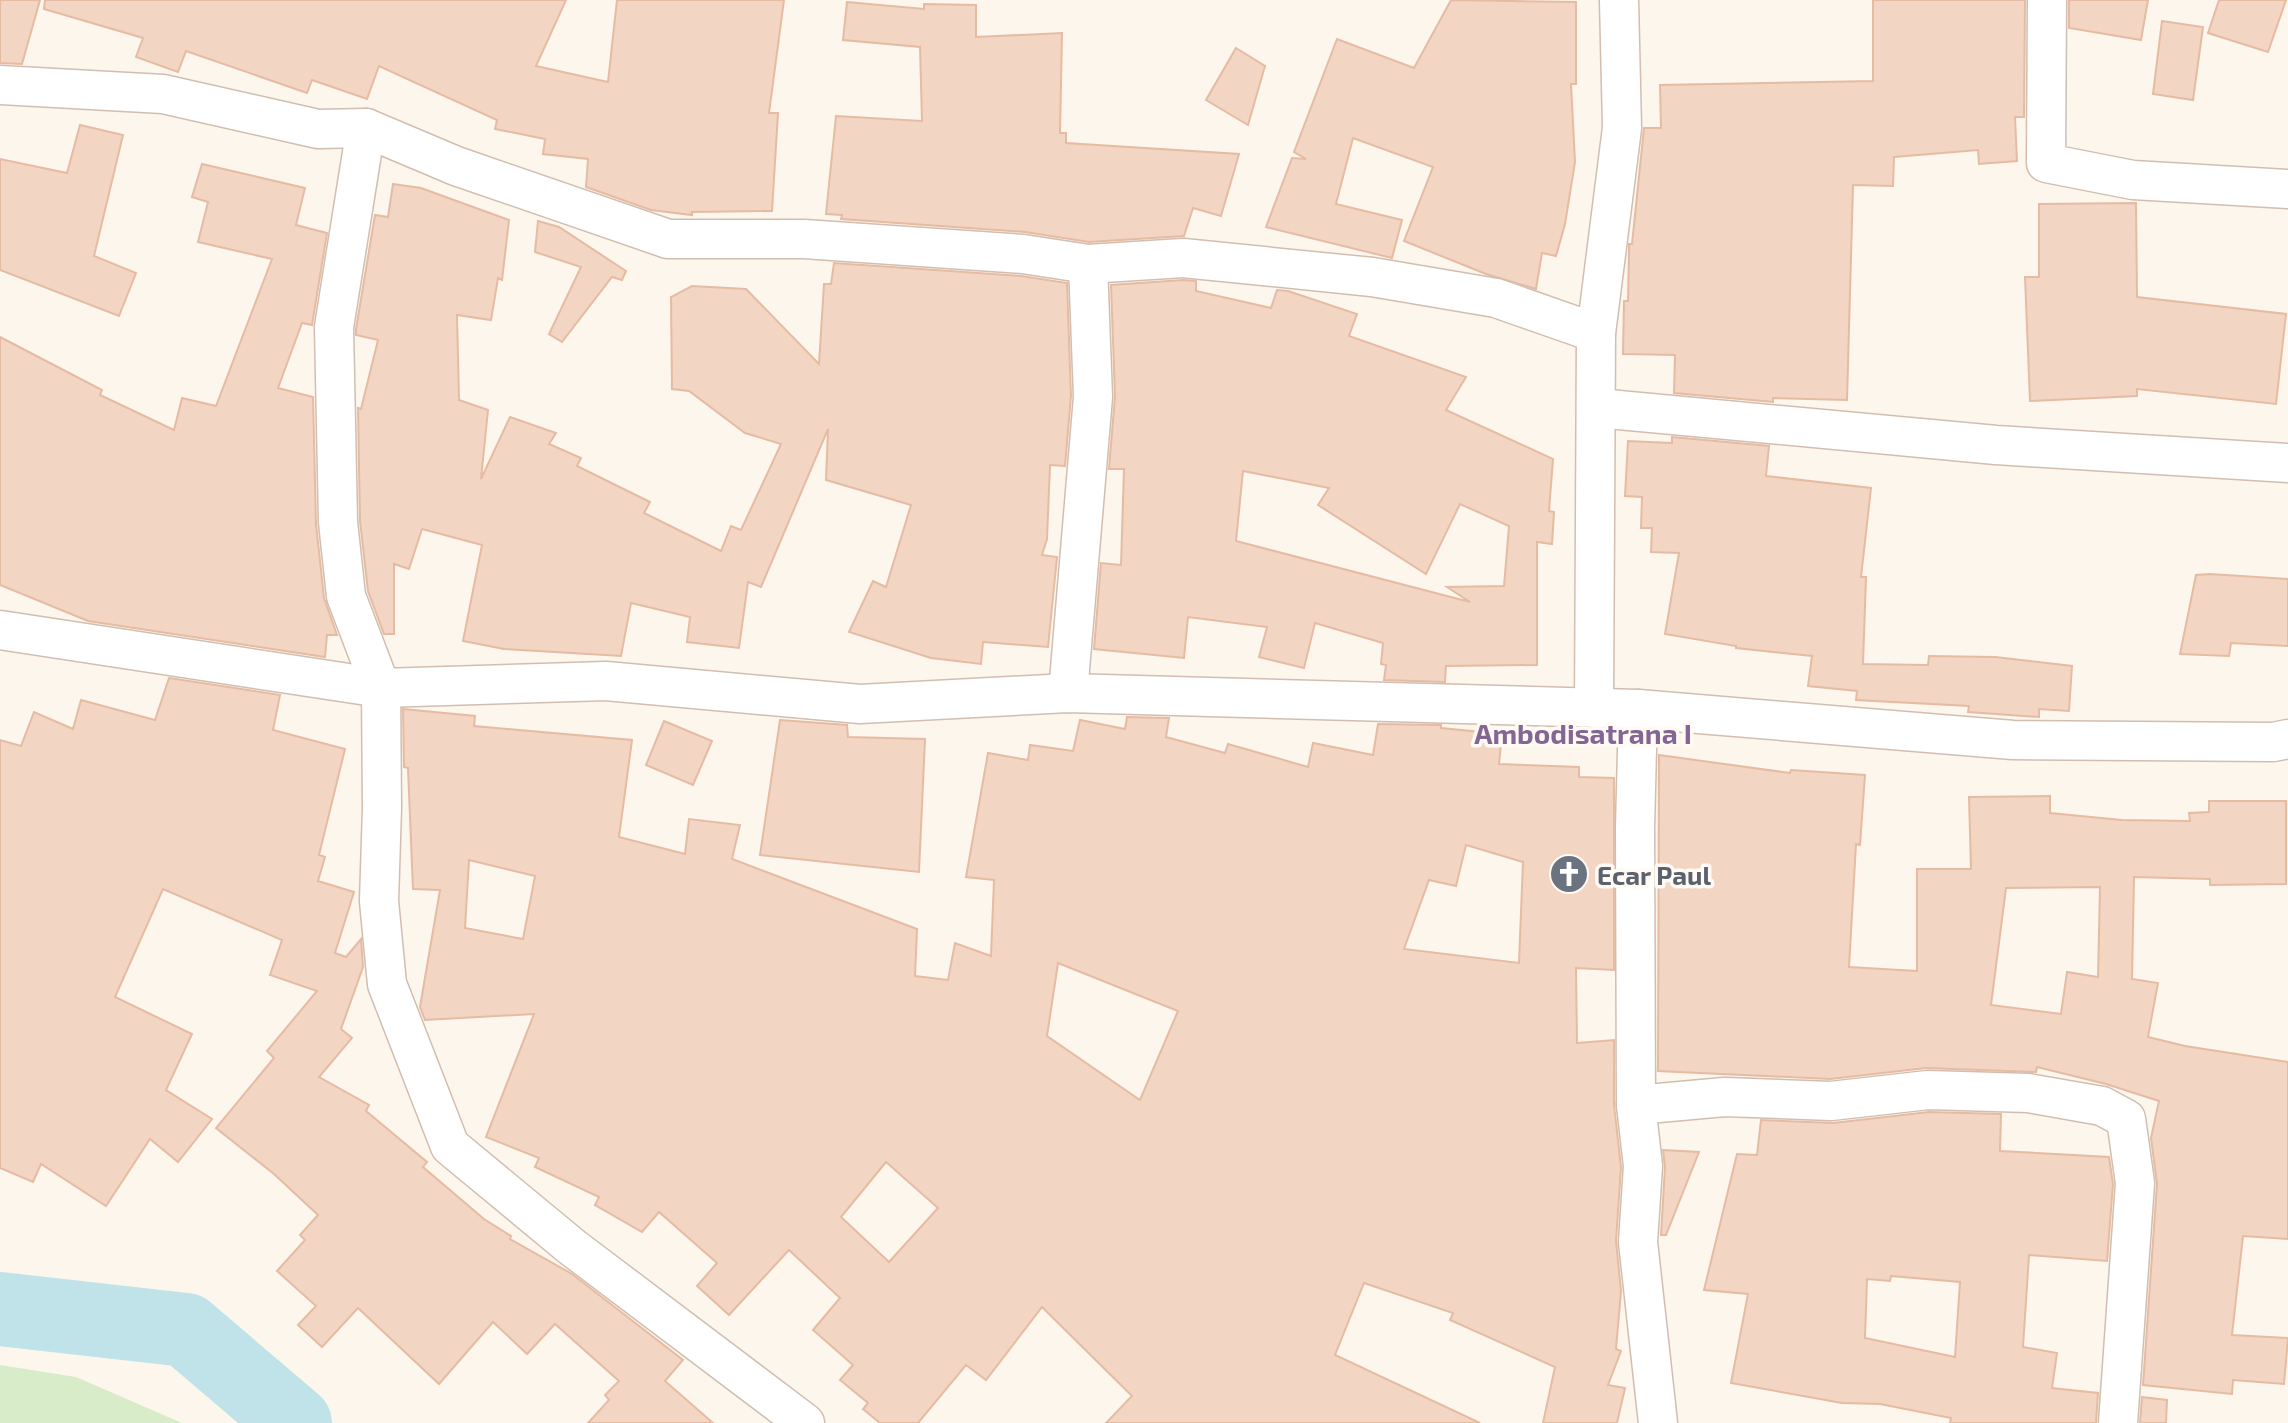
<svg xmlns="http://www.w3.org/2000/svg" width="2288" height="1423" font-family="'Exo 2',sans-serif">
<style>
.green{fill:#d8ecc9}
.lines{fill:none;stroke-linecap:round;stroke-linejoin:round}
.river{stroke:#bfe3e8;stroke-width:74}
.building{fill:#f3d5c3;stroke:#e6bba3;stroke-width:2;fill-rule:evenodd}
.minor-casing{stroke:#d1beb0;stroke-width:41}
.minor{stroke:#fff;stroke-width:38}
.labels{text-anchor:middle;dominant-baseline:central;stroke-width:7;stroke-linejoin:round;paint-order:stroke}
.worship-label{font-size:26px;font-weight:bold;fill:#5b616d;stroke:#fffaf3;text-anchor:start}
.neighbourhood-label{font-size:28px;font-weight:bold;fill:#846695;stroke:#fffaf3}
</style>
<rect width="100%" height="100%" fill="#fdf6ec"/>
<path class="green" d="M 0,1365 L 76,1377 L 182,1423 L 0,1423 Z"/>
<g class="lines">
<path class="river" d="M 0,1309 L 186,1330 L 295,1423"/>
</g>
<g class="building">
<path d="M 0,0 L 40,0 L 22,64 L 0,63 Z"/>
<path d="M 45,0 L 566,0 L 536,66 L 608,82 L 617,0 L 784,0 L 769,113 L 778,113 L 772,211 L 692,212 L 692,215 L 651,210 L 586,187 L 588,159 L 543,154 L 545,139 L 495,129 L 497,120 L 379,66 L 367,99 L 312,80 L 307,93 L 186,51 L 178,72 L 136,57 L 143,38 L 44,9 Z"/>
<path d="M 1451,0 L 1576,2 L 1576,84 L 1571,84 L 1575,162 L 1565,224 L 1556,256 L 1542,253 L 1536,289 L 1486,274 L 1404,241 L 1433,167 L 1353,138 L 1336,204 L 1402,220 L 1392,258 L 1266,227 L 1292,158 L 1306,159 L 1294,152 L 1337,39 L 1414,68 Z"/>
<path d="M 1873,0 L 2025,0 L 2024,117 L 2015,117 L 2017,161 L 1979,164 L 1978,150 L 1894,157 L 1893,186 L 1853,185 L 1847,400 L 1773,398 L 1773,402 L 1674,393 L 1675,355 L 1623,354 L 1624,301 L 1628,301 L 1629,250 L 1629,244 L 1632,244 L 1644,128 L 1661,128 L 1660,85 L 1873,81 Z"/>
<path d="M 2069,0 L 2148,0 L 2141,40 L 2069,28 Z"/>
<path d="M 2219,0 L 2286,0 L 2268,52 L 2208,33 Z"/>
<path d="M 847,2 L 924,9 L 924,4 L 976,5 L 976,37 L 1062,33 L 1060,133 L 1066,133 L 1066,143 L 1239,154 L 1221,216 L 1193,208 L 1184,236 L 1089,242 L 1025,232 L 841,219 L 842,215 L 826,214 L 836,116 L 922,121 L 920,47 L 843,40 Z"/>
<path d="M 2162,21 L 2203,27 L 2193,100 L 2153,94 Z"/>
<path d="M 1236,48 L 1265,66 L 1248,125 L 1206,100 Z"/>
<path d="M 80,125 L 123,135 L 94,256 L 136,273 L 119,316 L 0,270 L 0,159 L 67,173 Z"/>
<path d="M 202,164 L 305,188 L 296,225 L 327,233 L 312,325 L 302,323 L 278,388 L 313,397 L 316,524 L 324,598 L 337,635 L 327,635 L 325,657 L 88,621 L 0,585 L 0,337 L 102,390 L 100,395 L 174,430 L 182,398 L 216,406 L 272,259 L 198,242 L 208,202 L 192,197 Z"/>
<path d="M 393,184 L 421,188 L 509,220 L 502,280 L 498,278 L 491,320 L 457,315 L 459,400 L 488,410 L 481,479 L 510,417 L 556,433 L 549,444 L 581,458 L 577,466 L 650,502 L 644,513 L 721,551 L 731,526 L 741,530 L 781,444 L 745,433 L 689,391 L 672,389 L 671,297 L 692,286 L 746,289 L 819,364 L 824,284 L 831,284 L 834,263 L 1021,276 L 1067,283 L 1071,396 L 1065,466 L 1050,465 L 1047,539 L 1042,555 L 1057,557 L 1048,647 L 983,642 L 981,664 L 931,658 L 849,632 L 873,581 L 886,587 L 911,505 L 826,480 L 828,429 L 761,587 L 748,582 L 739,648 L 687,642 L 690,617 L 631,603 L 621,656 L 504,649 L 463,641 L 482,545 L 422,529 L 409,569 L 394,564 L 394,634 L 384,634 L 368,591 L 360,521 L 358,408 L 361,409 L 378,340 L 356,335 L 356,329 L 375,215 L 388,217 Z"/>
<path d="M 2136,203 L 2137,297 L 2286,314 L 2276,404 L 2137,389 L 2137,396 L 2030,401 L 2025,277 L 2039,277 L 2039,204 Z"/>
<path d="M 538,221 L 559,227 L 626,271 L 622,280 L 612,277 L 562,342 L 549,334 L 581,267 L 535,252 Z"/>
<path d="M 1183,280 L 1196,281 L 1196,291 L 1271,308 L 1277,290 L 1288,291 L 1357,314 L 1349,336 L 1466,377 L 1446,410 L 1553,459 L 1549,511 L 1554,512 L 1552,544 L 1537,542 L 1537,665 L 1446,666 L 1445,682 L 1384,680 L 1386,665 L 1381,664 L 1383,643 L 1315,623 L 1304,668 L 1259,657 L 1267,627 L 1188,617 L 1184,658 L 1094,649 L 1101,563 L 1121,565 L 1124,469 L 1109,469 L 1115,396 L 1111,285 ZM 1243,471 L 1329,488 L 1318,505 L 1426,574 L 1460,504 L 1509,526 L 1504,586 L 1447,587 L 1470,602 L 1236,541 Z"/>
<path d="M 1672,437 L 1769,446 L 1766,476 L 1871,488 L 1861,577 L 1866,577 L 1863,664 L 1928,665 L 1929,656 L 1995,657 L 2072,666 L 2069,711 L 2039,709 L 2039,717 L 1968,712 L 1969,706 L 1856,700 L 1857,691 L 1808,686 L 1812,656 L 1736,648 L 1736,646 L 1665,634 L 1679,553 L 1651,552 L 1652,528 L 1641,528 L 1642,497 L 1625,496 L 1628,441 L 1672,443 Z"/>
<path d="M 2210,574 L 2288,579 L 2288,646 L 2231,643 L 2229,656 L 2180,654 L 2196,575 Z"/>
<path d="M 169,678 L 280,695 L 273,730 L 345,749 L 319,855 L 325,857 L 318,881 L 354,892 L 335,953 L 346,957 L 361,939 L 363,967 L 341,1029 L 352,1038 L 319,1077 L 369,1105 L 366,1111 L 427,1162 L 423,1167 L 484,1219 L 511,1236 L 510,1239 L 572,1274 L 683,1360 L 665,1381 L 713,1423 L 588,1423 L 609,1400 L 605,1395 L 619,1381 L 555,1324 L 527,1354 L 493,1322 L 439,1384 L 358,1308 L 322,1347 L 298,1325 L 316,1306 L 277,1271 L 305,1240 L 300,1235 L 318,1215 L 274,1174 L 216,1128 L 274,1058 L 267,1051 L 317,991 L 270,975 L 282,940 L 163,889 L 115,997 L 192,1034 L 166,1090 L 212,1119 L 178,1162 L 150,1139 L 106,1206 L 41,1164 L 33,1182 L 0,1168 L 0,740 L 21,746 L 34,712 L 73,729 L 81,700 L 155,720 Z"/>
<path d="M 403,709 L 475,716 L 474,726 L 632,740 L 619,837 L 685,854 L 689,819 L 740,825 L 732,859 L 917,929 L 915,976 L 948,980 L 955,943 L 991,956 L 994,880 L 966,877 L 988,753 L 1028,760 L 1030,745 L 1073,751 L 1080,720 L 1125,729 L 1127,717 L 1169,718 L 1166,737 L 1225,753 L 1228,744 L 1308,767 L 1313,743 L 1373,755 L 1378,724 L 1441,725 L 1441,728 L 1502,734 L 1499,764 L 1579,767 L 1579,777 L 1614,778 L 1614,970 L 1576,968 L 1577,1043 L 1614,1040 L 1614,1105 L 1621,1167 L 1616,1241 L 1621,1291 L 1616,1349 L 1621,1351 L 1608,1385 L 1625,1388 L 1617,1423 L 1543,1423 L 1555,1367 L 1450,1320 L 1453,1313 L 1364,1283 L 1335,1355 L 1480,1423 L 1106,1423 L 1132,1396 L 1042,1307 L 986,1380 L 966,1365 L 918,1423 L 880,1423 L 863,1409 L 868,1403 L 840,1380 L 853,1365 L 813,1330 L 840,1298 L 789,1250 L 729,1315 L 697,1286 L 717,1263 L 659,1212 L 642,1232 L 595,1205 L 599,1197 L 535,1167 L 539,1158 L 486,1137 L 534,1014 L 425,1020 L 420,1007 L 440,890 L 413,889 L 408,768 L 404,767 ZM 1466,845 L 1523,862 L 1519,963 L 1404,949 L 1429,880 L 1456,886 ZM 469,860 L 535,876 L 523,939 L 465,928 ZM 1058,963 L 1178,1011 L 1140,1100 L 1047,1036 ZM 886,1162 L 938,1208 L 889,1262 L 841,1217 Z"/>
<path d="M 780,720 L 847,725 L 848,737 L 925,739 L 919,872 L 760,855 Z"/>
<path d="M 664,721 L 712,741 L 693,785 L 646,765 Z"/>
<path d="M 1659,755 L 1790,773 L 1791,770 L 1865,775 L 1860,845 L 1856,844 L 1849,967 L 1917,971 L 1917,869 L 1971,869 L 1969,797 L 2050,796 L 2050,813 L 2122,820 L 2190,821 L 2189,813 L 2209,812 L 2209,801 L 2286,801 L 2286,884 L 2210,885 L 2210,879 L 2134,877 L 2132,979 L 2158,983 L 2148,1037 L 2185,1046 L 2288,1062 L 2288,1239 L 2243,1236 L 2232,1335 L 2288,1338 L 2284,1384 L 2233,1380 L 2232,1394 L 2143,1385 L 2157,1184 L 2151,1138 L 2159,1101 L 2106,1084 L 2037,1067 L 2036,1072 L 1926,1068 L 1830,1079 L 1658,1071 ZM 2100,887 L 2098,977 L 2067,972 L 2061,1014 L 1991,1005 L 2006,888 Z"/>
<path d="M 1929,1112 L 2001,1114 L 2000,1151 L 2109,1157 L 2113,1184 L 2107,1261 L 2029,1255 L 2023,1347 L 2057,1353 L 2052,1388 L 2098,1393 L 2096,1423 L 1950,1423 L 1951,1418 L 1880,1404 L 1842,1403 L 1731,1383 L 1748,1294 L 1704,1290 L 1737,1154 L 1757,1155 L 1761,1120 L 1833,1123 ZM 1891,1276 L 1960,1282 L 1955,1357 L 1865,1338 L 1867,1279 L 1890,1281 Z"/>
<path d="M 1663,1150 L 1699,1152 L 1666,1235 L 1661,1235 L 1665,1167 Z"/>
<path d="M 2142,1397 L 2167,1400 L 2166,1423 L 2140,1423 Z"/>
</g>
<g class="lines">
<g class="minor-casing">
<g id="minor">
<path d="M 2047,0 L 2046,163 L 2133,180 L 2288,189"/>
<path d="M 0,85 L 163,94 L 318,129 L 366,128 L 456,166 L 668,239 L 804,239 L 1023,254 L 1088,264 L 1183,258 L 1372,277 L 1496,298 L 1596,333"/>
<path d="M 366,128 L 334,327 L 338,522 L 346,596 L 381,688 L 382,808 L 379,901 L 387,984 L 450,1146 L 572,1247 L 805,1423"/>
<path d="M 1597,408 L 1996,445 L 2288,463"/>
<path d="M 0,630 L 381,688 L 606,681 L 860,704 L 1068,693 L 1638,709 L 2013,740 L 2273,742 L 2288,739"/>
<path d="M 1068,693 L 1093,397 L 1088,264"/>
<path d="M 1594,708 L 1596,333 L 1622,128 L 1619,0"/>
<path d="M 1638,709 L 1635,829 L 1636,1105 L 1643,1166 L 1638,1242 L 1658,1423"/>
<path d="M 1636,1105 L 1725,1097 L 1831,1101 L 1928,1090 L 2028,1093 L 2102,1106 L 2126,1119 L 2135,1183 L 2118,1423"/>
</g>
</g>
<use href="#minor" class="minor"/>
</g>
<defs>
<g id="church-disc" transform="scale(2)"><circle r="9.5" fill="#6b7280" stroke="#fffaf3"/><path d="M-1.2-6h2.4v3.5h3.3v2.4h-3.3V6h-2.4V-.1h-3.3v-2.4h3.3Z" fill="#fff"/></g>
</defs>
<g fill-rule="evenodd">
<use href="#church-disc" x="1569" y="874"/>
</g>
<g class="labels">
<g class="worship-label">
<text x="1597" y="874">Ecar Paul</text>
</g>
<g class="neighbourhood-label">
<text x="1583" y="733">Ambodisatrana I</text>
</g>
</g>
</svg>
